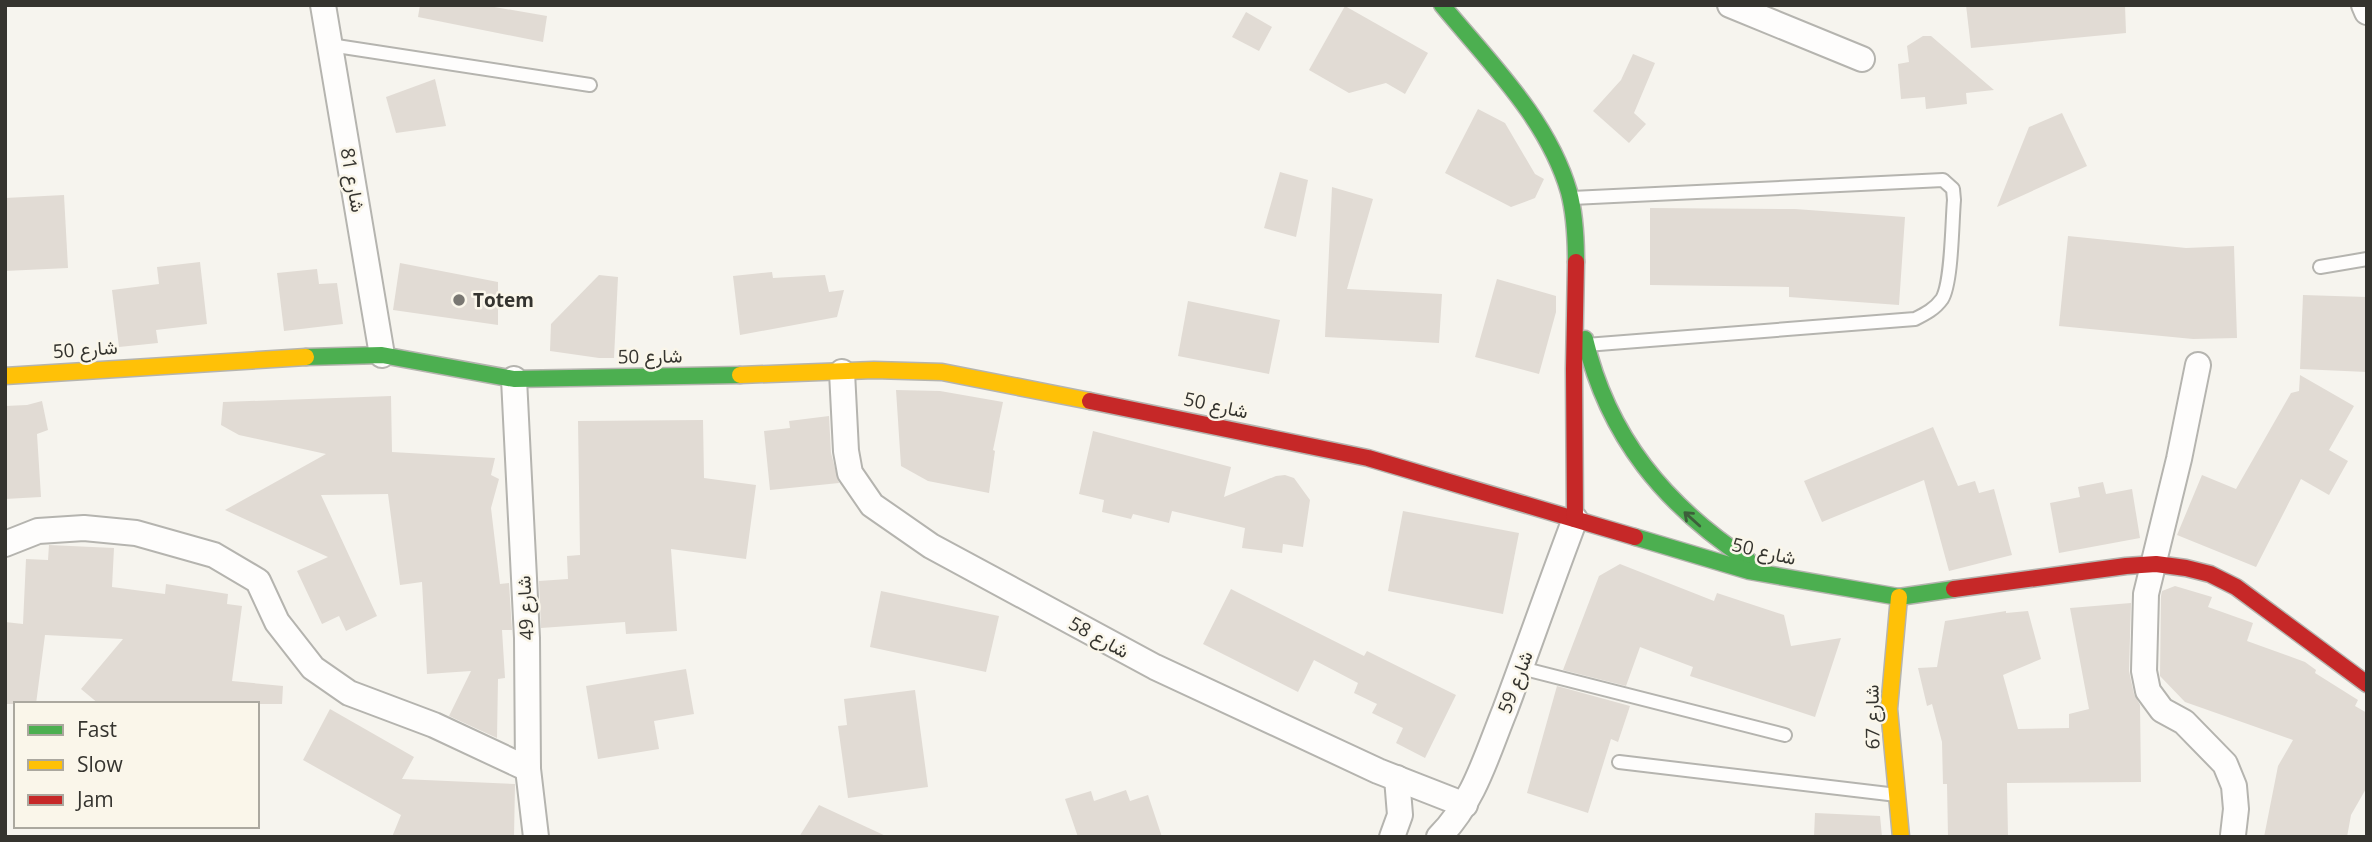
<svg xmlns="http://www.w3.org/2000/svg" width="2372" height="842" font-family="'Open Sans',Vazirmatn,sans-serif">
<style>
.building{fill:#e1dbd4}
.lines{fill:none;stroke-linecap:round;stroke-linejoin:round}
.lane-casing{stroke:#b5b4af;stroke-width:16}
.street-casing{stroke:#b5b4af;stroke-width:28}
.fast-casing{stroke:#b5b4af;stroke-width:19}
.slow-casing{stroke:#b5b4af;stroke-width:19}
.jam-casing{stroke:#b5b4af;stroke-width:19}
.lane{stroke:#fefdfc;stroke-width:12}
.street{stroke:#fefdfc;stroke-width:24}
.fast{stroke:#4caf50;stroke-width:16}
.slow{stroke:#ffc107;stroke-width:16}
.jam{stroke:#c62828;stroke-width:16}
.oneway{stroke:#3d5f3b}
.poi-dot{fill:#797772;stroke:#faf6ea;stroke-width:2.5}
.labels{text-anchor:middle;dominant-baseline:central;stroke-width:5;stroke-linejoin:round;paint-order:stroke}
.street-label{font-size:19px;fill:#35342f;stroke:#faf6ea}
.poi-label{font-size:19px;font-weight:bold;fill:#35342f;stroke:#faf6ea;text-anchor:start}
</style>
<rect width="100%" height="100%" fill="#f6f4ee"/>
<g class="building">
<path d="M 420,5 L 483,5 L 547,16 L 543,42 L 418,17 Z"/>
<path d="M 1966,5 L 2125,5 L 2126,33 L 1971,48 Z"/>
<path d="M 1345,6 L 1428,53 L 1405,94 L 1386,83 L 1349,93 L 1309,70 Z"/>
<path d="M 1246,12 L 1272,27 L 1259,51 L 1232,37 Z"/>
<path d="M 1923,36 L 1931,36 L 1994,90 L 1966,93 L 1967,104 L 1926,109 L 1925,97 L 1901,99 L 1898,64 L 1909,62 L 1907,46 Z"/>
<path d="M 1633,54 L 1655,63 L 1634,113 L 1646,124 L 1629,143 L 1593,111 L 1621,80 Z"/>
<path d="M 435,79 L 446,126 L 396,133 L 386,97 Z"/>
<path d="M 1478,109 L 1505,123 L 1535,174 L 1544,179 L 1535,198 L 1511,207 L 1445,173 Z"/>
<path d="M 2062,113 L 2087,166 L 1997,207 L 2029,127 Z"/>
<path d="M 1280,172 L 1308,180 L 1296,237 L 1264,228 Z"/>
<path d="M 1332,187 L 1373,199 L 1347,289 L 1442,294 L 1439,343 L 1325,337 Z"/>
<path d="M 64,195 L 68,268 L 5,271 L 5,198 Z"/>
<path d="M 1650,208 L 1795,209 L 1905,217 L 1899,305 L 1789,297 L 1789,287 L 1650,285 Z"/>
<path d="M 2068,236 L 2186,248 L 2234,246 L 2237,338 L 2193,339 L 2059,326 Z"/>
<path d="M 200,262 L 207,324 L 156,330 L 158,343 L 119,347 L 112,290 L 159,284 L 157,267 Z"/>
<path d="M 400,263 L 498,282 L 498,325 L 393,310 Z"/>
<path d="M 317,269 L 319,284 L 337,283 L 343,324 L 284,331 L 277,273 Z"/>
<path d="M 772,272 L 773,278 L 825,275 L 829,292 L 844,290 L 837,317 L 740,335 L 733,276 Z"/>
<path d="M 599,275 L 618,277 L 614,358 L 599,358 L 550,351 L 551,324 Z"/>
<path d="M 1497,279 L 1556,296 L 1556,312 L 1539,374 L 1475,357 Z"/>
<path d="M 2303,295 L 2367,297 L 2367,372 L 2300,369 Z"/>
<path d="M 1188,301 L 1280,320 L 1269,374 L 1178,356 Z"/>
<path d="M 2300,375 L 2354,406 L 2329,450 L 2348,461 L 2329,495 L 2301,479 L 2256,567 L 2177,535 L 2202,475 L 2236,489 L 2291,393 L 2299,391 Z"/>
<path d="M 896,390 L 940,391 L 1003,402 L 993,450 L 995,451 L 989,493 L 928,481 L 901,466 Z"/>
<path d="M 391,396 L 392,452 L 495,458 L 491,475 L 499,479 L 491,508 L 500,584 L 509,583 L 512,630 L 502,630 L 505,678 L 498,679 L 497,738 L 449,716 L 471,671 L 427,674 L 422,582 L 400,585 L 388,494 L 321,495 L 377,616 L 346,631 L 339,616 L 322,624 L 297,571 L 328,557 L 225,510 L 326,454 L 239,435 L 221,425 L 223,402 Z"/>
<path d="M 42,401 L 48,430 L 37,434 L 41,497 L 5,499 L 5,406 L 27,405 Z"/>
<path d="M 829,416 L 831,453 L 839,483 L 770,490 L 764,431 L 790,428 L 789,421 Z"/>
<path d="M 703,420 L 704,478 L 756,485 L 746,559 L 671,549 L 677,631 L 626,634 L 625,622 L 541,628 L 539,581 L 568,579 L 567,556 L 580,555 L 578,421 Z"/>
<path d="M 1933,427 L 1958,486 L 1975,481 L 1979,493 L 1994,489 L 2012,555 L 1949,571 L 1924,480 L 1822,522 L 1804,481 Z"/>
<path d="M 1093,431 L 1231,467 L 1224,497 L 1276,476 L 1285,475 L 1294,478 L 1310,500 L 1303,547 L 1283,544 L 1282,553 L 1242,548 L 1245,528 L 1172,511 L 1169,523 L 1133,514 L 1131,519 L 1102,512 L 1104,500 L 1079,494 Z"/>
<path d="M 2103,482 L 2106,494 L 2132,489 L 2140,538 L 2059,553 L 2050,503 L 2080,497 L 2078,487 Z"/>
<path d="M 1403,511 L 1519,533 L 1503,614 L 1388,591 Z"/>
<path d="M 49,545 L 114,548 L 112,587 L 165,594 L 166,584 L 228,594 L 227,604 L 242,606 L 232,681 L 283,686 L 282,704 L 99,704 L 81,689 L 123,639 L 45,635 L 36,704 L 5,704 L 5,622 L 23,624 L 26,559 L 48,560 Z"/>
<path d="M 1620,564 L 1714,601 L 1717,593 L 1784,615 L 1791,646 L 1841,638 L 1815,717 L 1690,676 L 1693,667 L 1640,647 L 1626,686 L 1563,670 L 1599,576 Z"/>
<path d="M 2175,586 L 2212,597 L 2208,607 L 2253,623 L 2247,641 L 2305,662 L 2316,670 L 2315,673 L 2358,700 L 2355,706 L 2367,713 L 2367,787 L 2351,815 L 2347,837 L 2264,837 L 2278,766 L 2293,740 L 2185,702 L 2160,676 L 2161,596 L 2162,591 Z"/>
<path d="M 1231,589 L 1364,656 L 1367,651 L 1456,695 L 1425,758 L 1396,743 L 1403,728 L 1372,713 L 1377,704 L 1354,693 L 1358,683 L 1314,660 L 1298,692 L 1203,644 Z"/>
<path d="M 881,591 L 999,616 L 986,672 L 870,647 Z"/>
<path d="M 2131,603 L 2129,671 L 2134,694 L 2140,705 L 2141,782 L 2007,783 L 2008,837 L 1948,837 L 1947,784 L 1943,784 L 1942,742 L 1932,704 L 1927,706 L 1918,668 L 1937,667 L 1945,621 L 2006,611 L 2006,613 L 2028,611 L 2041,659 L 2003,675 L 2018,729 L 2069,728 L 2069,714 L 2089,709 L 2070,608 Z"/>
<path d="M 686,669 L 694,714 L 654,721 L 659,749 L 598,759 L 586,686 Z"/>
<path d="M 1557,686 L 1630,706 L 1618,742 L 1611,739 L 1588,813 L 1527,793 Z"/>
<path d="M 915,690 L 928,787 L 848,798 L 838,726 L 847,725 L 844,699 Z"/>
<path d="M 330,709 L 414,757 L 402,779 L 515,784 L 514,837 L 392,837 L 401,815 L 303,760 Z"/>
<path d="M 1126,790 L 1130,801 L 1148,795 L 1162,837 L 1078,837 L 1065,799 L 1091,791 L 1094,801 Z"/>
<path d="M 819,805 L 888,837 L 799,837 Z"/>
<path d="M 1815,813 L 1880,816 L 1882,837 L 1814,837 Z"/>
</g>
<g class="lines">
<g class="lane-casing">
<g id="lane">
<path d="M 330,45 L 590,85"/>
<path d="M 1572,198 L 1943,180 L 1953,189 L 1954,200 C 1952,222 1952,283 1942,299 C 1935,309 1925,314 1915,319 L 1586,345"/>
<path d="M 2320,267 L 2367,259"/>
<path d="M 1521,668 L 1785,735"/>
<path d="M 1619,762 L 1897,795"/>
</g>
</g>
<g class="street-casing">
<g id="street">
<path d="M 323,5 L 382,355"/>
<path d="M 1730,5 L 1862,59"/>
<path d="M 2364,5 L 2367,12"/>
<path d="M 2198,365 L 2179,459 L 2146,594 L 2144,671 L 2148,691 L 2162,710 L 2184,722 L 2225,764 L 2234,786 L 2236,809 L 2233,835"/>
<path d="M 842,372 L 846,451 L 850,473 L 872,505 L 931,546 L 1155,667 L 1378,771 L 1465,805"/>
<path d="M 514,379 L 527,638 L 528,769 L 536,837"/>
<path d="M 5,544 L 38,531 L 84,528 L 136,533 L 214,555 L 258,581 L 277,622 L 313,668 L 349,693 L 434,725 L 528,769"/>
<path d="M 1392,837 L 1400,815 L 1397,778"/>
<path d="M 1439,837 C 1474,802 1487,754 1505,710 C 1529,646 1551,582 1575,519"/>
</g>
</g>
<g class="fast-casing">
<g id="fast">
<path d="M 1442,5 C 1489,62 1548,119 1569,192 C 1575,215 1576,239 1576,262"/>
<path d="M 1585,339 C 1608,437 1665,505 1748,560"/>
<path d="M 306,357 L 382,355 L 514,379 L 740,375"/>
<path d="M 1635,537 L 1749,571 L 1899,597 L 1954,589"/>
</g>
</g>
<g class="slow-casing">
<g id="slow">
<path d="M 740,375 L 874,370 L 942,372 L 1090,401"/>
<path d="M 5,376 L 306,357"/>
<path d="M 1899,597 L 1889,709 L 1901,837"/>
</g>
</g>
<g class="jam-casing">
<g id="jam">
<path d="M 1090,401 L 1368,458 L 1635,537"/>
<path d="M 1575,519 L 1574,369 L 1576,262"/>
<path d="M 1954,589 L 2126,566 L 2156,564 L 2186,568 L 2210,574 L 2236,587 L 2367,684"/>
</g>
</g>
<use href="#lane" class="lane"/>
<use href="#street" class="street"/>
<use href="#fast" class="fast"/>
<use href="#slow" class="slow"/>
<use href="#jam" class="jam"/>
</g>
<defs><path id="oneway-shaft" d="M-6 0H5M1.5-3L5.5 0L1.5 3" fill="none" stroke-width="1.6" stroke-linecap="round" stroke-linejoin="round" transform="scale(1.75)"/></defs>
<use class="oneway" href="#oneway-shaft" transform="translate(1692 519) rotate(-138)"/>
<circle class="poi-dot" cx="459" cy="300" r="7"/>
<g class="labels">
<g class="street-label">
<text transform="translate(353 180) rotate(80)">شارع 81</text>
<text transform="translate(85 349) rotate(-4)">شارع 50</text>
<text transform="translate(650 356) rotate(-1)">شارع 50</text>
<text transform="translate(1216 405) rotate(12)">شارع 50</text>
<text transform="translate(1764 551) rotate(13)">شارع 50</text>
<text transform="translate(525 608) rotate(-93)">شارع 49</text>
<text transform="translate(1099 637) rotate(29)">شارع 58</text>
<text transform="translate(1515 682) rotate(-69)">شارع 59</text>
<text transform="translate(1872 717) rotate(-91)">شارع 67</text>
</g>
<g class="poi-label">
<text x="473" y="300">Totem</text>
</g>
</g>
<rect width="2372" height="842" fill="none" stroke="#35342f" stroke-width="14"/>
<rect x="14" y="702" width="245" height="126" fill="#faf6ea" stroke="#aba89f" stroke-width="2"/>
<rect x="28" y="725" width="35" height="10" fill="#4caf50" stroke="#aba89f" stroke-width="2"/>
<text x="77" y="737" font-size="21" fill="#35342f">Fast</text>
<rect x="28" y="760" width="35" height="10" fill="#ffc107" stroke="#aba89f" stroke-width="2"/>
<text x="77" y="772" font-size="21" fill="#35342f">Slow</text>
<rect x="28" y="795" width="35" height="10" fill="#c62828" stroke="#aba89f" stroke-width="2"/>
<text x="77" y="807" font-size="21" fill="#35342f">Jam</text>
</svg>
